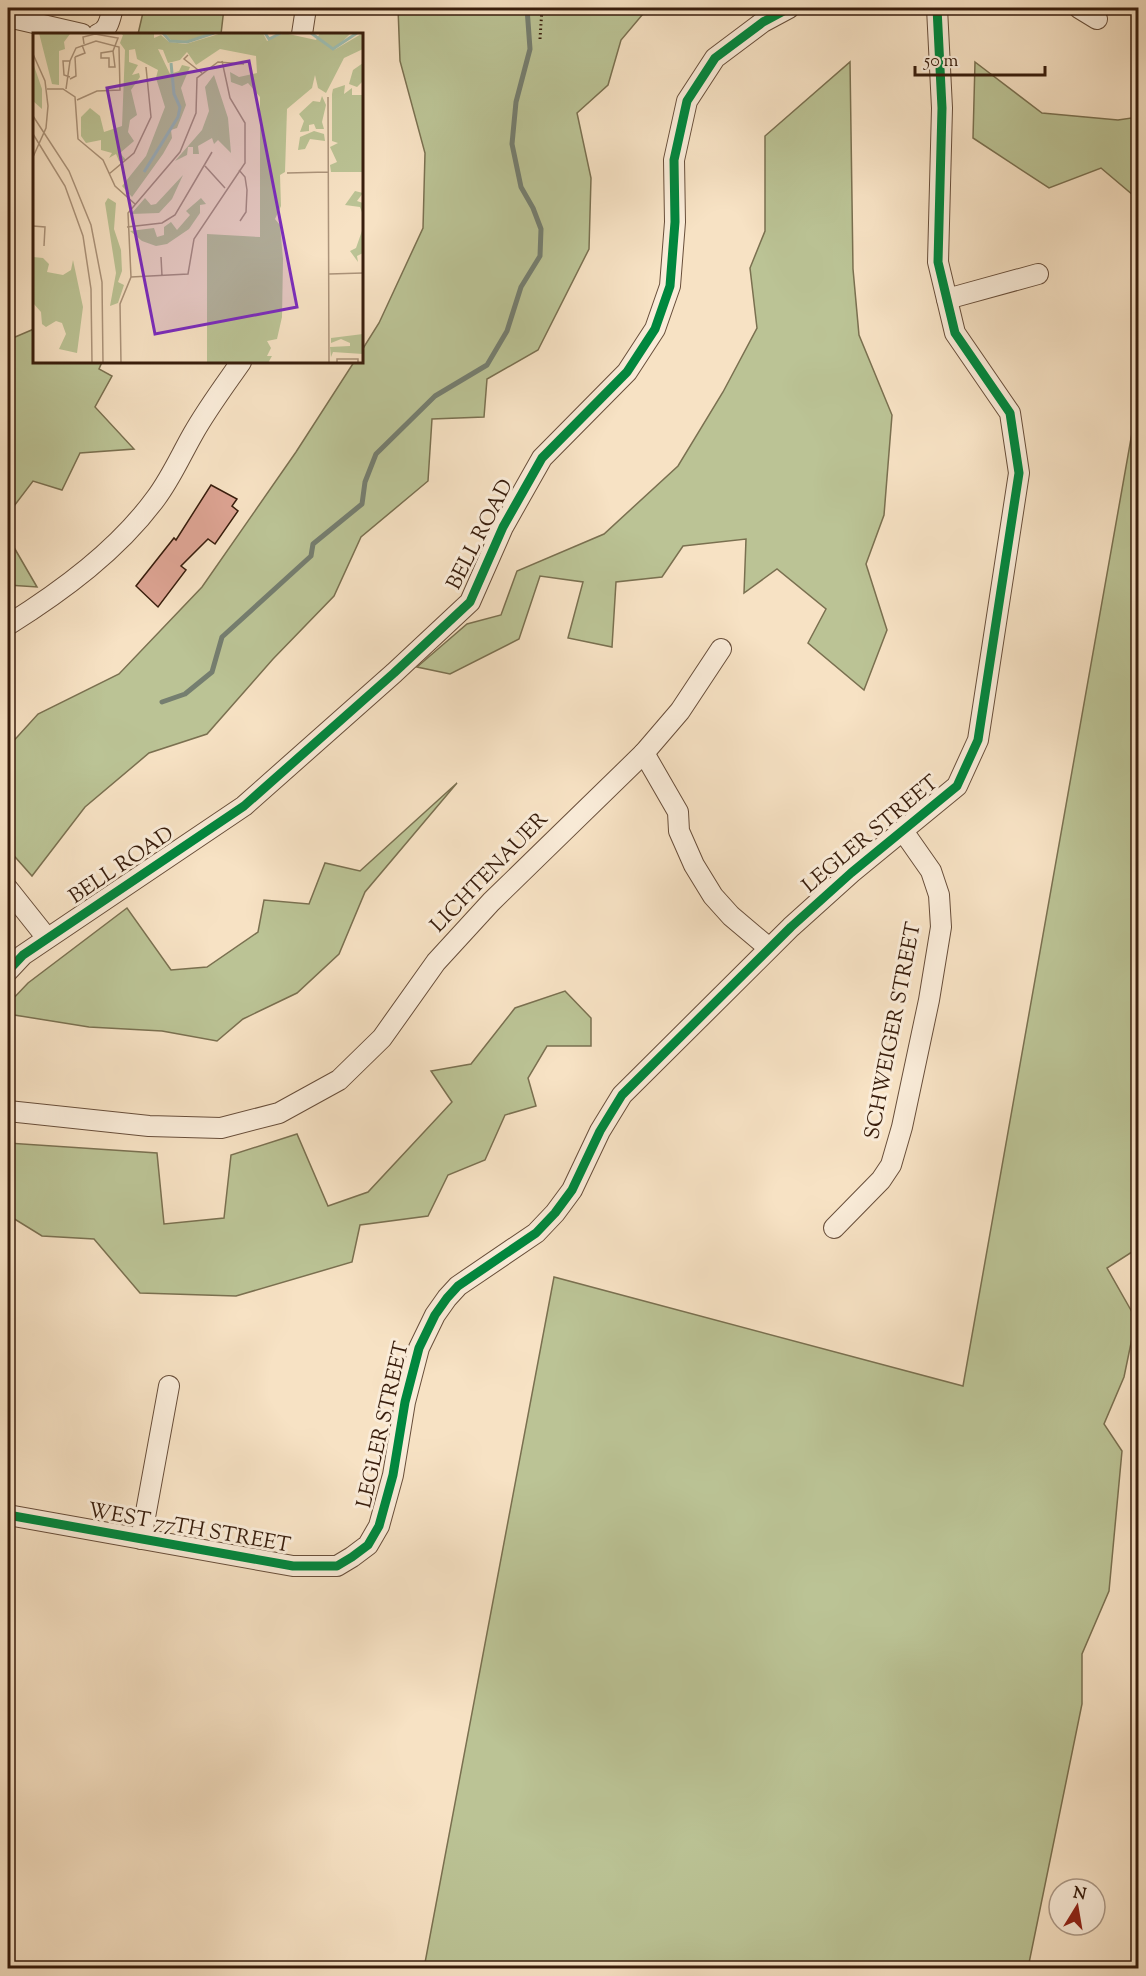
<svg xmlns="http://www.w3.org/2000/svg" width="1146" height="1976" font-family="'Sorts Mill Goudy',serif">
<style>
.green{fill:#bbc395;stroke:#7a7050;stroke-width:1.5}
.lines{fill:none;stroke-linecap:round;stroke-linejoin:round}
.stream{stroke:#757e70;stroke-width:5}
.building{fill:#dca392;stroke:#381d0c;stroke-width:1.5}
.minor-casing{stroke:#684e3a;stroke-width:22}
.path{stroke:#381d0c;stroke-width:3;stroke-dasharray:1.5 3;stroke-linecap:butt}
.minor{stroke:#faecd9;stroke-width:20}
.cycleway-casing{stroke:#faecd9;stroke-width:13}
.cycleway{stroke:#00873e;stroke-width:9}
.labels{text-anchor:middle;dominant-baseline:central;stroke-width:6;stroke-linejoin:round;paint-order:stroke}
.street-label{font-size:21px;fill:#381d0c;stroke:#faecd9}
.inset-river{fill:none;stroke:#9dbeb3;stroke-width:3}
.inset-road{fill:none;stroke:#ab937a;stroke-width:1.5}
.view{fill:#7b2cbf;fill-opacity:0.15;stroke:#7b2cbf;stroke-width:3}
.inset-edge{fill:none;stroke:#381d0c;stroke-width:3}
</style>
<rect width="100%" height="100%" fill="#f7e2c4"/>
<filter id="stains"><feTurbulence type="fractalNoise" baseFrequency=".00333" numOctaves="4"/><feColorMatrix values="0 0 0 0 .2 0 0 0 0 .09 0 0 0 0 .02 0 0 0 .5 -.17"/></filter>
<radialGradient id="worn" r=".72"><stop offset=".6" stop-color="#630" stop-opacity="0"/><stop offset="1" stop-color="#630" stop-opacity=".3"/></radialGradient>
<g class="green">
<path d="M 144,8 L 224,8 L 221,34 L 138,34 Z"/>
<path d="M 398,8 L 648,8 L 621,40 L 608,85 L 577,113 L 591,178 L 589,249 L 538,350 L 487,379 L 484,417 L 432,419 L 428,481 L 361,537 L 334,596 L 273,659 L 207,734 L 149,753 L 85,807 L 32,876 L 8,849 L 8,747 L 38,714 L 119,674 L 202,587 L 296,452 L 354,362 L 362,362 L 362,350 L 379,323 L 423,228 L 425,153 L 400,61 Z"/>
<path d="M 850,62 L 853,269 L 859,335 L 892,415 L 884,515 L 866,564 L 887,630 L 864,690 L 808,643 L 826,609 L 777,569 L 744,593 L 746,539 L 683,546 L 662,577 L 616,582 L 612,647 L 568,638 L 583,582 L 540,576 L 519,639 L 450,674 L 417,667 L 467,624 L 501,615 L 517,571 L 604,534 L 678,466 L 723,392 L 757,328 L 750,268 L 765,231 L 765,136 Z"/>
<path d="M 975,62 L 1042,113 L 1118,120 L 1138,117 L 1138,208 L 1134,196 L 1101,168 L 1049,188 L 973,138 Z"/>
<path d="M 34,329 L 34,362 L 102,362 L 99,369 L 112,376 L 95,407 L 134,449 L 80,453 L 62,490 L 33,481 L 8,514 L 8,340 Z"/>
<path d="M 1138,399 L 1138,1224 L 1132,1252 L 1107,1268 L 1136,1319 L 1124,1377 L 1104,1424 L 1122,1451 L 1109,1591 L 1082,1654 L 1082,1704 L 1028,1968 L 424,1968 L 554,1277 L 963,1386 Z"/>
<path d="M 8,537 L 37,587 L 8,585 Z"/>
<path d="M 457,783 L 365,892 L 339,954 L 297,993 L 243,1019 L 217,1041 L 162,1031 L 89,1027 L 8,1014 L 8,1004 L 28,983 L 127,908 L 171,970 L 207,967 L 258,932 L 264,900 L 309,904 L 325,863 L 360,871 Z"/>
<path d="M 565,991 L 591,1018 L 591,1046 L 547,1046 L 528,1078 L 536,1106 L 505,1115 L 485,1160 L 448,1175 L 428,1216 L 360,1225 L 352,1262 L 236,1296 L 140,1293 L 94,1239 L 42,1236 L 8,1215 L 8,1143 L 157,1153 L 164,1224 L 224,1218 L 231,1155 L 297,1134 L 328,1206 L 368,1192 L 452,1102 L 431,1071 L 471,1064 L 515,1008 Z"/>
</g>
<g class="lines">
<path class="stream" d="M 162,702 L 185,694 L 212,672 L 222,637 L 311,556 L 313,544 L 362,504 L 365,482 L 376,454 L 435,396 L 487,365 L 507,331 L 521,287 L 540,256 L 541,229 L 533,208 L 521,187 L 512,144 L 516,102 L 530,49 L 527,8"/>
</g>
<path class="building" d="M 211,485 L 237,499 L 232,506 L 238,511 L 215,544 L 208,539 L 181,566 L 186,570 L 158,607 L 136,586 L 174,538 L 176,540 Z"/>
<g class="lines">
<g class="minor-casing">
<g id="minor">
<path d="M 1079,8 L 1097,19"/>
<path d="M 8,17 L 82,34"/>
<path d="M 98,34 C 109,30 110,18 113,8"/>
<path d="M 302,34 L 306,8"/>
<path d="M 947,299 L 1038,274"/>
<path d="M 8,625 C 62,591 118,550 156,498 C 171,478 181,455 193,434 C 207,409 225,385 241,362"/>
<path d="M 644,753 L 678,812 L 679,831 L 694,865 L 713,896 L 731,916 L 769,948"/>
<path d="M 8,889 L 47,938"/>
<path d="M 8,971 L 23,955 L 244,806 L 394,673 L 470,602 L 503,527 L 542,458 L 627,372 L 655,329 L 670,286 L 675,222 L 674,160 L 687,101 L 715,58 L 763,22 L 789,8"/>
<path d="M 8,1111 L 149,1126 L 221,1128 L 279,1113 L 339,1080 L 382,1038 L 436,962 L 491,902 L 644,753 L 680,711 L 721,649"/>
<path d="M 834,1228 L 881,1180 L 891,1165 L 902,1127 L 929,1000 L 941,927 L 939,895 L 931,871 L 903,831"/>
<path d="M 8,1515 L 293,1566 L 337,1566 L 352,1557 L 368,1545 L 379,1526 L 393,1475 L 405,1402 L 419,1348 L 435,1315 L 447,1298 L 458,1286 L 536,1233 L 555,1213 L 572,1190 L 600,1131 L 622,1095 L 791,927 L 851,873 L 957,786 L 978,740 L 1019,473 L 1010,413 L 955,333 L 938,262 L 942,108 L 937,8"/>
<path d="M 141,1539 L 169,1386"/>
</g>
</g>
<path class="path" d="M 540,39 L 542,8"/>
<use href="#minor" class="minor"/>
<g class="cycleway-casing">
<g id="cycleway">
<path d="M 8,971 L 23,955 L 244,806 L 394,673 L 470,602 L 503,527 L 542,458 L 627,372 L 655,329 L 670,286 L 675,222 L 674,160 L 687,101 L 715,58 L 763,22 L 789,8"/>
<path d="M 8,1515 L 293,1566 L 337,1566 L 352,1557 L 368,1545 L 379,1526 L 393,1475 L 405,1402 L 419,1348 L 435,1315 L 447,1298 L 458,1286 L 536,1233 L 555,1213 L 572,1190 L 600,1131 L 622,1095 L 791,927 L 851,873 L 957,786 L 978,740 L 1019,473 L 1010,413 L 955,333 L 938,262 L 942,108 L 937,8"/>
</g>
</g>
<use href="#cycleway" class="cycleway"/>
</g>
<g class="labels">
<g class="street-label">
<text transform="translate(481 535) rotate(-63)">BELL ROAD</text>
<text transform="translate(871 835) rotate(-40)">LEGLER STREET</text>
<text transform="translate(122 866) rotate(-34)">BELL ROAD</text>
<text transform="translate(490 873) rotate(-46)">LICHTENAUER</text>
<text transform="translate(894 1031) rotate(-79)">SCHWEIGER STREET</text>
<text transform="translate(384 1425) rotate(-77)">LEGLER STREET</text>
<text transform="translate(189 1529) rotate(10)">WEST 77TH STREET</text>
</g>
</g>
<g transform="translate(33 33)">
<rect width="330" height="330" fill="#f7e2c4"/>
<path d="M 6,0 L 50,0 L 37,1 L 31,9 L 32,16 L 26,18 L 26,52 L 19,51 ZM 87,0 L 121,0 L 121,5 L 128,2 L 136,9 L 153,11 L 189,0 L 230,0 L 234,8 L 251,0 L 283,7 L 287,0 L 318,0 L 301,17 L 330,0 L 330,16 L 311,25 L 293,60 L 285,55 L 282,42 L 279,55 L 254,76 L 252,139 L 247,142 L 248,173 L 242,186 L 247,192 L 250,226 L 249,284 L 244,306 L 234,308 L 238,315 L 234,323 L 239,323 L 235,330 L 174,330 L 174,201 L 227,204 L 227,64 L 215,50 L 209,53 L 198,49 L 197,39 L 206,44 L 224,40 L 223,23 L 187,16 L 163,32 L 154,19 L 147,27 L 135,30 L 130,17 L 125,16 L 137,41 L 146,38 L 149,32 L 157,34 L 148,55 L 153,72 L 144,95 L 138,97 L 139,105 L 130,121 L 99,164 L 89,153 L 113,123 L 132,74 L 123,45 L 125,37 L 104,26 L 102,16 L 96,17 L 96,29 L 105,32 L 99,42 L 106,40 L 107,44 L 98,57 L 104,82 L 97,87 L 95,99 L 101,108 L 87,120 L 93,127 L 86,128 L 83,121 L 76,125 L 79,120 L 68,117 L 68,107 L 53,110 L 48,103 L 48,84 L 57,75 L 67,83 L 71,99 L 89,93 L 92,17 L 87,10 L 90,2 ZM 132,0 L 179,0 L 154,8 L 138,7 ZM 0,30 L 9,56 L 9,76 L 0,68 ZM 330,30 L 330,48 L 324,54 L 316,51 L 320,37 ZM 181,42 L 195,85 L 198,120 L 185,107 L 181,111 L 179,105 L 165,113 L 166,121 L 160,121 L 160,114 L 155,114 L 154,122 L 142,128 L 169,97 L 176,78 L 172,54 ZM 312,52 L 311,61 L 319,55 L 319,62 L 330,62 L 330,139 L 298,139 L 297,132 L 304,129 L 297,114 L 305,110 L 299,108 L 299,61 L 300,56 ZM 289,63 L 293,72 L 289,89 L 291,96 L 283,96 L 281,91 L 276,92 L 276,98 L 267,99 L 271,88 L 266,81 L 280,68 L 287,69 ZM 281,98 L 291,101 L 292,108 L 277,106 L 272,116 L 265,117 L 267,104 ZM 150,142 L 139,166 L 126,180 L 98,181 L 112,165 L 118,172 L 123,171 ZM 322,158 L 330,160 L 324,168 L 330,170 L 330,182 L 327,174 L 312,172 ZM 75,165 L 83,170 L 81,196 L 88,217 L 89,238 L 85,249 L 91,252 L 85,270 L 77,273 L 83,240 L 72,170 ZM 168,165 L 173,171 L 167,172 L 167,180 L 156,196 L 134,211 L 123,213 L 109,208 L 97,198 L 121,195 L 124,204 L 131,202 L 131,194 L 138,189 L 144,197 L 157,182 L 153,178 ZM 330,195 L 330,220 L 324,223 L 325,229 L 317,218 L 323,215 ZM 0,224 L 10,225 L 16,231 L 14,239 L 30,242 L 38,237 L 40,227 L 50,274 L 44,320 L 26,316 L 33,301 L 29,290 L 23,288 L 13,294 L 9,291 L 8,279 L 0,270 ZM 330,301 L 330,321 L 300,319 L 298,324 L 297,314 L 317,313 L 317,310 L 308,306 L 298,310 L 298,305 Z" fill="#bbc395"/>
<path class="inset-river" d="M 130,0 L 137,8 L 154,9 L 181,0M 232,0 L 236,6 L 248,0M 278,0 L 300,16 L 324,0M 111,139 L 145,84 L 147,74 L 141,61 L 138,30"/>
<path class="inset-road" d="M 51,11 L 50,4 L 62,1 L 85,5 L 80,18 L 68,20 L 68,25 L 76,25 L 76,34 L 82,34 L 80,18M 0,21 L 12,48 L 15,73 L 13,95 L 0,124M 155,22 L 151,26 L 169,40M 42,24 L 52,20 L 49,12M 37,44 L 31,42 L 30,28 L 37,28M 37,46 L 43,43 L 42,24M 14,56 L 30,56 L 42,64 L 45,106 L 70,127 L 82,153 L 102,171M 33,56 L 37,28 L 43,15 L 63,8 L 86,14 L 87,57 L 64,58 L 44,67M 295,64 L 296,330M 0,83 L 36,138 L 58,192 L 69,249 L 70,330M 0,101 L 32,153 L 50,203 L 58,256 L 59,330M 172,133 L 192,155M 206,137 L 212,144 L 214,157 L 213,179 L 207,188M 254,140 L 295,139M 76,141 L 101,120 L 118,84 L 113,34M 0,193 L 12,194 L 11,213M 94,194 L 129,190 L 142,182 L 179,119M 128,224 L 129,243M 296,241 L 330,240M 98,244 L 155,241 L 161,206 L 212,130 L 212,90 L 197,65 L 189,28M 0,278 L 0,309M 88,330 L 87,271 L 98,244 L 95,180 L 147,119 L 163,80 L 164,45 L 185,29 L 211,31M 304,330 L 304,326 L 325,326 L 325,330"/>
<path class="view" d="M 216,28 L 264,274 L 122,301 L 74,55 Z"/>
<rect width="330" height="330" class="inset-edge"/>
</g>
<rect width="1146" height="1976" fill="none" stroke="#f7e2c4" stroke-width="30"/>
<rect x="9" y="9" width="1128" height="1958" fill="none" stroke="#381d0c" stroke-width="3"/>
<rect x="15" y="15" width="1116" height="1946" fill="none" stroke="#381d0c" stroke-width="1.5"/>
<g transform="translate(1077 1907) rotate(11)"><circle r="28" fill="#faecd9" stroke="#ac9987" stroke-width="1.5"/>
<path d="M0-4.5L10 22L0 15L-10 22Z" fill="#8f2418"/>
<text y="-9" font-size="16" font-weight="bold" text-anchor="middle" fill="#381d0c">N</text>
</g>
<path d="M915 66v9h130v-9" fill="none" stroke="#381d0c" stroke-width="3"/>
<text x="924" y="66" font-size="18" fill="#381d0c" stroke="#faecd9" stroke-width="4.5" paint-order="stroke">50 m</text>
<rect width="100%" height="100%" filter="url(#stains)"/>
<rect width="100%" height="100%" fill="url(#worn)"/>
</svg>
